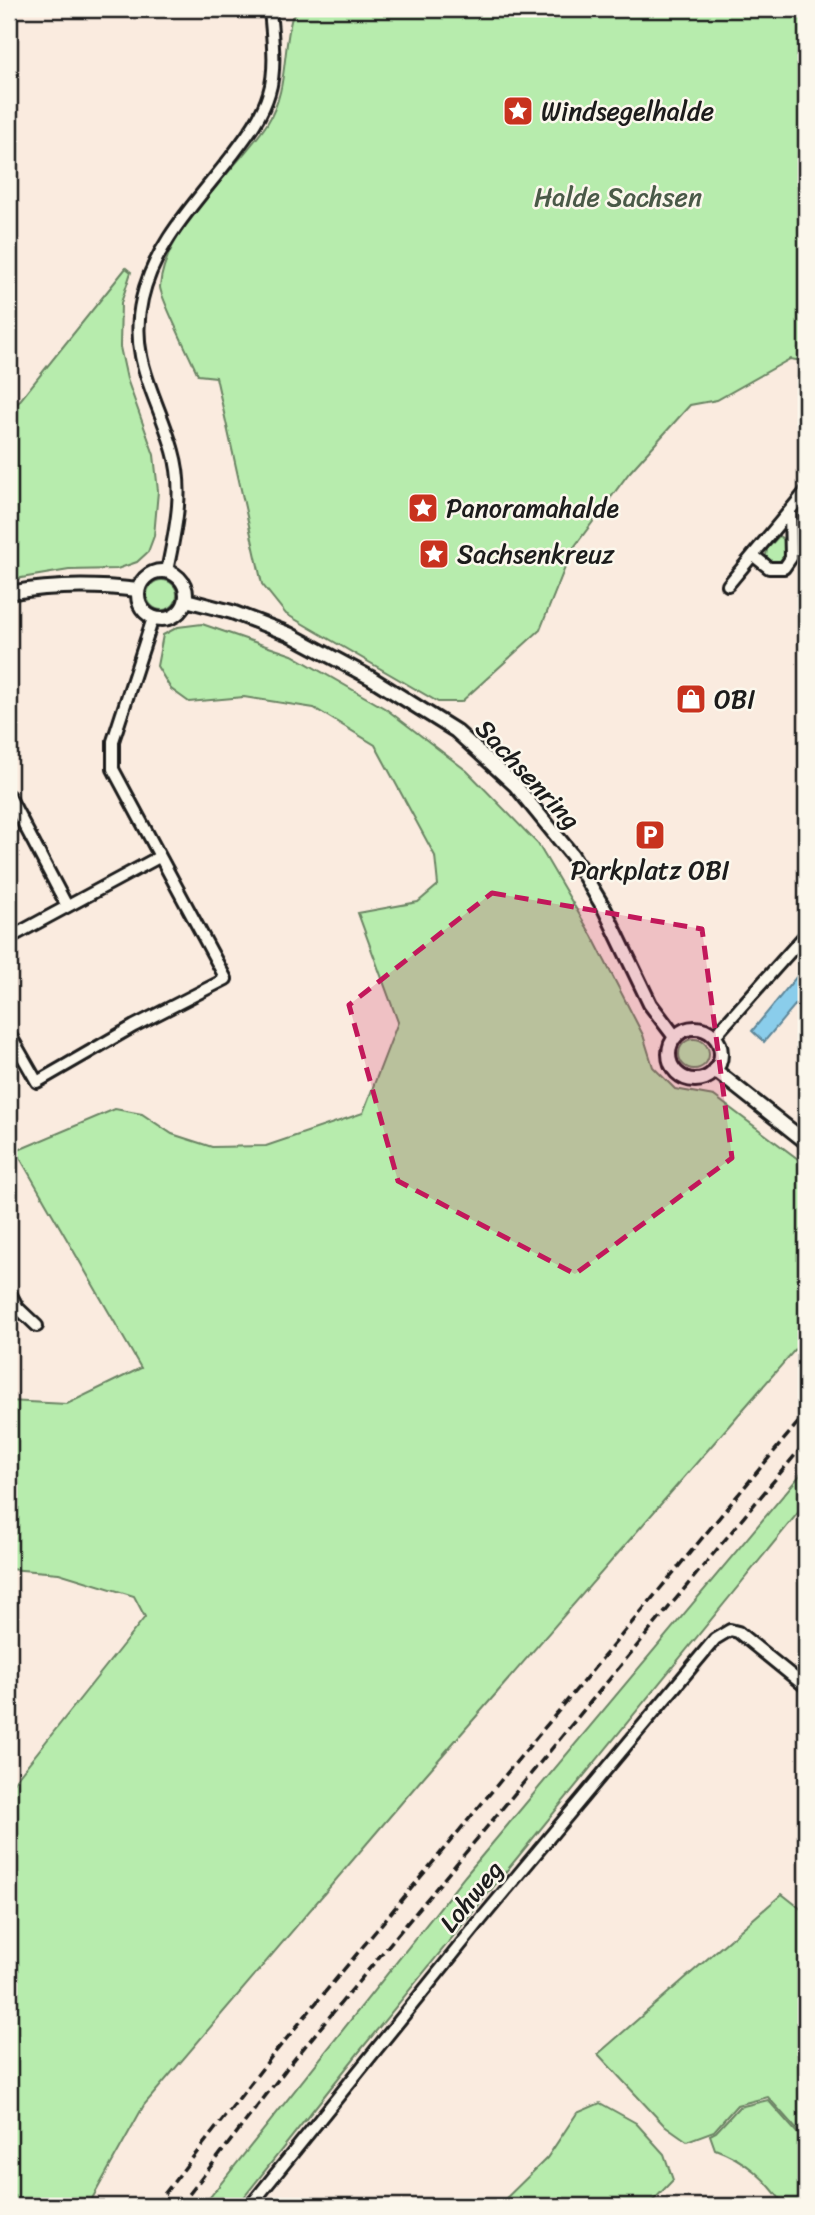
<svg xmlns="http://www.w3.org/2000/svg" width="815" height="2215" font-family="Sriracha,sans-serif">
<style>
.green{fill:#b7ecad;stroke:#6a8464;stroke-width:2}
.water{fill:#8acdeb;stroke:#5e8698;stroke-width:2}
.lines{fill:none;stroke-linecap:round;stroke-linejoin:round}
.minor-casing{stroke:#1c1c1c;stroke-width:16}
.tertiary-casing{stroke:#1c1c1c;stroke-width:18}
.minor{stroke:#fbf7ec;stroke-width:10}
.tertiary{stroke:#fbf7ec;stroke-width:12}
.rail{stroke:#1c1c1c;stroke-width:3.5;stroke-dasharray:10 5;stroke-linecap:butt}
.marked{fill:#c2185b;fill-opacity:0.2;stroke:#c2185b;stroke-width:5;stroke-dasharray:14 9;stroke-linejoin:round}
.labels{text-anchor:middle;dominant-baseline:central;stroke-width:5;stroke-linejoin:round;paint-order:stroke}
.poi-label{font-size:26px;fill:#1c1c1c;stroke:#fbf7ec;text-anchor:start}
.park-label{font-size:26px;fill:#4a5a48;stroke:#fbf7ec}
.street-label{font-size:26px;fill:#1c1c1c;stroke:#fbf7ec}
</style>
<rect width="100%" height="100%" fill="#faebdf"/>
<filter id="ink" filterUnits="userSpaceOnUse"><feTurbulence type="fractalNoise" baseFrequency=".0143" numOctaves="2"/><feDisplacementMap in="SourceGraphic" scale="14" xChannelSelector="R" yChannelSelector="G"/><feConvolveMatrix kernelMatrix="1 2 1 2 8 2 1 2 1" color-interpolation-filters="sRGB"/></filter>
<g filter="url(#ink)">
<g class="green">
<path d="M 302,9 L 806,9 L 806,359 L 803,361 L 790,359 L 717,400 L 690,405 L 629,473 L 572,550 L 540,630 L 461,702 L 438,702 L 286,614 L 262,584 L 216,377 L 198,375 C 192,361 160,297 160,287 C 163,230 237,170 267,124 C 288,91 282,53 292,17 Z"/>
<path d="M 126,268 L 131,272 L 121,303 L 120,347 L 127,379 L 154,455 L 158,491 L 154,536 L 148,552 L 137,562 L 117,569 L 69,570 L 9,580 L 9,414 Z"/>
<path d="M 779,536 L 785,540 L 784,556 L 779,562 L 772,562 L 766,556 L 767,549 Z"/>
<circle cx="162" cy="595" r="15"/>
<path d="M 202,624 L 292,655 L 386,709 L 467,771 L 538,844 L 592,936 L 643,1035 L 653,1067 L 675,1089 L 714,1096 L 806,1165 L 806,1337 L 421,1780 L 144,2105 L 88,2206 L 9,2206 L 9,1788 L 145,1617 L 134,1596 L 59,1573 L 9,1569 L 9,1401 L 67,1404 L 141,1368 L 16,1151 L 115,1109 L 142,1114 L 172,1134 L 212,1147 L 266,1146 L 363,1113 L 398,1022 L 358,913 L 418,902 L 438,885 L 435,856 L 375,745 L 314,708 L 244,697 L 189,702 L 171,689 L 157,666 L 163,635 L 178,627 Z"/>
<circle cx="694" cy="1054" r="15"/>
<path d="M 806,1468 L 806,1503 L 359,2052 L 237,2206 L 203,2206 L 465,1876 Z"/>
<path d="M 782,1894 L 806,1913 L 806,2140 L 768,2097 L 737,2105 L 714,2131 L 687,2141 L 663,2124 L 598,2054 Z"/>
<path d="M 768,2100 L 806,2143 L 806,2206 L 785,2206 C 766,2179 746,2160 715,2149 L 710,2135 L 716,2132 L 739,2107 Z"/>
<path d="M 600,2103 L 636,2123 L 664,2154 L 673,2180 L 648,2206 L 498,2206 L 547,2158 L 577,2113 Z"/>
</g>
<path class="water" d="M 806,965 L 806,992 L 764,1042 L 752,1031 Z"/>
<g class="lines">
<g class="minor-casing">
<g id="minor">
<path d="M 754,556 L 769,568 L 784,568 L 791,558 L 790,511"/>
<path d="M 167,571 C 175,531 185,492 173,451 C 158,397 128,359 142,299 C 154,244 198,200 231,157 C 246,137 262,117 269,93 C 277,67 272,36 270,9"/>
<path d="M 728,585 L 806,491"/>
<path d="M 9,796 L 67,906"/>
<path d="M 9,938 L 159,857"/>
<path d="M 9,1033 L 37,1082 L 134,1026 L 226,979 L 113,769 L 113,741 L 153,618"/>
<path d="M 714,1037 L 806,934"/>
<path d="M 9,1291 L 18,1308 L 37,1326"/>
<path d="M 250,2206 L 483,1917 L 715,1639 L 730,1630 L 738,1632 L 806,1687"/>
</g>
</g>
<g class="tertiary-casing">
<g id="tertiary">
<circle cx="162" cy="595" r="24"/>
<path d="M 9,593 C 52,585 95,585 138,590"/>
<path d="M 186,600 L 232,612 L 289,634 L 371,678 L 456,731 L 515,785 L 572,855 L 605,910 L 650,1004 L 675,1037"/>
<circle cx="695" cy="1054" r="26"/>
<path d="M 715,1070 L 806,1142"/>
</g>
</g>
<use href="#minor" class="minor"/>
<use href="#tertiary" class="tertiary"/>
<g class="rail">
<path d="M 155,2206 L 272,2056 L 806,1413"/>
<path d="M 180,2206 L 287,2068 L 806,1442"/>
</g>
</g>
</g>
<path class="marked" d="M 492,893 L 702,929 L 732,1158 L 575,1274 L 398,1181 L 349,1005 Z"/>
<defs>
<g id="sight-square" transform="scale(1.575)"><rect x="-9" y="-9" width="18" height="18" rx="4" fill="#c8321e" stroke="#fbf7ec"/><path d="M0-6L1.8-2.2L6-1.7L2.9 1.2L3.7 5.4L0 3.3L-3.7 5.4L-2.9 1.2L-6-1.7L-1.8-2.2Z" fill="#fff"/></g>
<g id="shop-square" transform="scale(1.575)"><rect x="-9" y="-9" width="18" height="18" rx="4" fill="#c8321e" stroke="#fbf7ec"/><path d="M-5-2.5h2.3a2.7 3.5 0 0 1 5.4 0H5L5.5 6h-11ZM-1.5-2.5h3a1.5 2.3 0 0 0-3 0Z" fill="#fff"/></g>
<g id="parking-square" transform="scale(1.575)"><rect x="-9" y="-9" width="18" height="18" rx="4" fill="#c8321e" stroke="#fbf7ec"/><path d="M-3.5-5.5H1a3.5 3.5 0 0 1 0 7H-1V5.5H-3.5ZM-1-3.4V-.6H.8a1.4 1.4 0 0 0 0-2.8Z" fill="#fff"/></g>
</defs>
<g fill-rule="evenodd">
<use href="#sight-square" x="518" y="111"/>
<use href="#sight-square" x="423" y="508"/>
<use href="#sight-square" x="434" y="554"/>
<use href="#shop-square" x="691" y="699"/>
<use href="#parking-square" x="650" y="835"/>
</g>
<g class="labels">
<g class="poi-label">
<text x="541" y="111">Windsegelhalde</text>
<text x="446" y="508">Panoramahalde</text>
<text x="457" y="554">Sachsenkreuz</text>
<text x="714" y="699">OBI</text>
<text x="650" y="870" text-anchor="middle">Parkplatz OBI</text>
</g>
<g class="park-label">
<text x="618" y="197">Halde Sachsen</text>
</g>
<g class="street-label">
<text transform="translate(528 774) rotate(47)">Sachsenring</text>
<text transform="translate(471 1896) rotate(-51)">Lohweg</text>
</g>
</g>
<rect width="815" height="2215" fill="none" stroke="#fbf7ec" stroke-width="35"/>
<rect x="18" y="18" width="780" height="2180" fill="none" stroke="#1c1c1c" stroke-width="2.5" filter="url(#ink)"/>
</svg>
